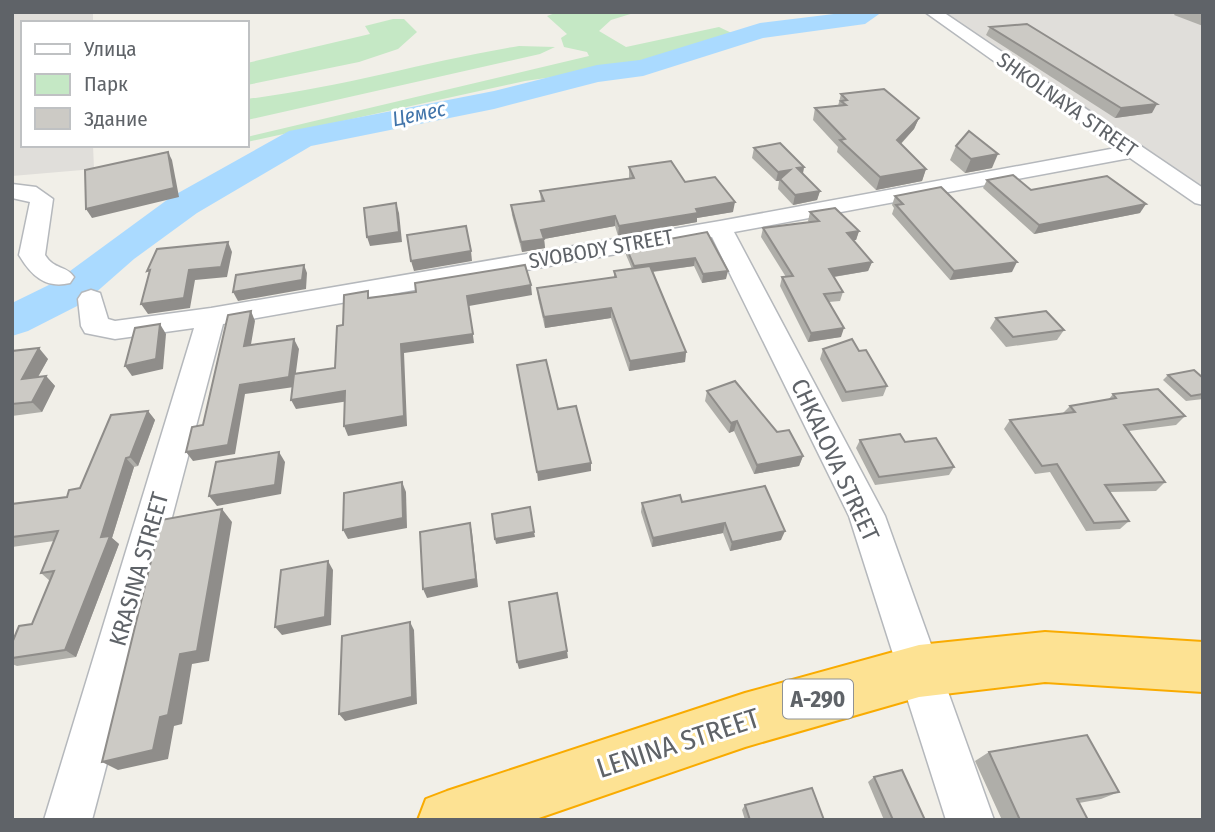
<svg xmlns="http://www.w3.org/2000/svg" width="1215" height="832" font-family="'Fira Sans Condensed',sans-serif">
<style>
.industrial{fill:#e0deda}
.green{fill:#c5e8c5}
.lines{fill:none;stroke-linecap:round;stroke-linejoin:round}
.river{fill:#aadaff;fill-rule:evenodd}
.street-casing{stroke:#b5b8bc;stroke-width:3}
.highway-casing{stroke:#f9ab00;stroke-width:4}
.street{fill:#fff;fill-rule:evenodd}
.highway{fill:#fde293;fill-rule:evenodd}
.wall{fill:#afaea9}
.shaded-wall{fill:#8f8d8a}
.building{fill:#cccac5;stroke:#8f8d8a;stroke-width:2}
.labels{text-anchor:middle;dominant-baseline:central;stroke-width:6;stroke-linejoin:round;paint-order:stroke}
.far-street-label{font-size:21px;fill:#5f6368;stroke:#fff}
.far-water-label{font-size:21px;font-style:italic;fill:#4174aa;stroke:#fff}
.shield{fill:#fff;stroke:#8f9295;stroke-width:2}
.shield-label{font-size:23px;font-weight:bold;fill:#5f6368}
.street-label{font-size:24px;fill:#5f6368;stroke:#fff}
.near-street-label{font-size:28px;fill:#5f6368;stroke:#fff}
</style>
<rect width="100%" height="100%" fill="#f1efe8"/>
<g class="industrial">
<path d="M 12,12 L 93,12 L 93,23 L 23,23 L 23,145 L 93,145 L 94,169 L 12,176 Z"/>
<path d="M 944,12 L 1203,12 L 1203,187 L 1196,187 Z"/>
</g>
<g class="green">
<path d="M 558,12 L 637,12 L 611,20 L 599,31 L 626,47 L 719,27 L 738,36 L 638,65 L 525,81 L 247,142 L 247,137 L 589,56 L 587,52 L 564,47 L 561,38 L 567,34 L 547,16 Z"/>
<path d="M 393,19 L 404,19 L 417,32 L 398,49 L 359,62 L 247,85 L 247,63 L 370,34 L 365,26 Z"/>
<path d="M 519,46 L 555,47 L 540,54 L 247,120 L 247,99 C 339,88 428,61 519,46 Z"/>
</g>
<g class="lines">
<path class="river" d="M 850,12 L 882,12 L 865,24 L 763,38 L 643,76 L 598,82 L 494,109 L 311,146 L 197,213 L 134,259 L 85,302 L 28,331 L 12,336 L 12,303 L 55,282 L 171,197 L 289,131 L 494,91 L 597,65 L 640,60 L 760,23 Z"/>
<g class="street-casing">
<g id="street">
<path d="M 925,12 L 943,12 L 1203,188 L 1203,205 L 1195,203 L 1130,158 L 734,232 L 885,516 L 994,820 L 946,820 L 849,516 L 712,237 L 223,324 L 92,820 L 44,820 L 194,328 L 115,339 L 85,333 L 81,326 L 78,299 L 82,293 L 91,290 L 100,293 L 108,319 L 115,321 L 211,308 L 720,221 L 1116,148 Z"/>
<path d="M 12,184 L 36,187 L 53,199 L 45,255 C 54,270 66,265 74,277 L 70,283 C 45,289 31,275 19,255 L 30,202 L 12,198 Z"/>
</g>
</g>
<g class="highway-casing">
<path id="highway" d="M 1045,632 L 1203,642 L 1203,692 L 1045,682 L 919,697 L 745,747 L 533,820 L 418,820 L 426,799 L 447,791 L 745,693 L 919,645 Z"/>
</g>
<use href="#street" class="street"/>
<use href="#highway" class="highway"/>
</g>
<g class="wall">
<path d="M 1176,12 L 1203,12 L 1203,26 L 1174,15 Z"/>
<path d="M 990,27 L 1152,113 L 1115,118 L 986,35 Z"/>
<path d="M 841,94 L 919,118 L 914,129 L 901,144 L 926,169 L 922,181 L 876,190 L 837,152 L 838,147 L 813,120 L 815,108 L 838,106 Z"/>
<path d="M 956,146 L 992,168 L 965,173 L 950,160 Z"/>
<path d="M 754,148 L 804,167 L 803,174 L 820,191 L 817,200 L 793,205 L 778,189 L 779,181 L 776,181 L 752,158 Z"/>
<path d="M 629,167 L 685,182 L 733,212 L 697,218 L 697,222 L 618,236 L 615,226 L 544,239 L 545,248 L 522,252 L 512,215 L 511,205 L 541,202 L 540,191 L 629,178 Z"/>
<path d="M 987,180 L 1031,190 L 1140,213 L 1034,234 L 983,188 Z"/>
<path d="M 895,196 L 1012,272 L 950,280 L 892,214 L 894,208 L 892,205 Z"/>
<path d="M 810,212 L 859,231 L 856,240 L 853,240 L 872,262 L 868,271 L 834,277 L 843,292 L 840,301 L 829,302 L 841,337 L 808,342 L 780,286 L 782,277 L 786,277 L 761,237 L 763,228 L 809,222 L 808,221 Z"/>
<path d="M 707,232 L 726,279 L 702,283 L 694,266 L 653,272 L 686,352 L 685,362 L 629,371 L 611,318 L 545,328 L 538,298 L 537,288 L 614,277 L 614,271 L 632,269 L 626,255 L 626,247 Z"/>
<path d="M 996,318 L 1064,330 L 1057,340 L 1006,347 L 990,328 Z"/>
<path d="M 823,349 L 859,351 L 887,386 L 883,396 L 842,402 L 820,359 Z"/>
<path d="M 12,351 L 48,359 L 38,377 L 46,376 L 55,386 L 42,412 L 12,416 Z"/>
<path d="M 1168,375 L 1203,378 L 1203,399 L 1186,401 L 1163,380 Z"/>
<path d="M 707,391 L 777,432 L 803,456 L 799,466 L 754,474 L 734,431 L 729,433 L 705,401 Z"/>
<path d="M 1113,394 L 1185,416 L 1176,425 L 1129,431 L 1165,482 L 1156,491 L 1110,492 L 1129,521 L 1120,529 L 1086,531 L 1050,472 L 1035,474 L 1004,429 L 1010,420 L 1063,413 L 1070,406 L 1109,399 Z"/>
<path d="M 148,411 L 155,420 L 138,466 L 134,467 L 112,538 L 119,544 L 76,657 L 17,666 L 12,664 L 12,643 L 32,624 L 50,581 L 41,573 L 54,541 L 12,547 L 12,504 L 67,497 L 80,488 Z"/>
<path d="M 860,440 L 954,467 L 949,475 L 875,485 L 856,448 Z"/>
<path d="M 682,502 L 781,540 L 730,551 L 723,533 L 652,547 L 641,512 L 642,503 Z"/>
<path d="M 989,752 L 1119,792 L 1101,799 L 1079,803 L 1088,820 L 1002,820 L 975,761 Z"/>
<path d="M 874,777 L 925,820 L 884,820 L 868,782 Z"/>
<path d="M 745,805 L 824,820 L 745,820 L 742,810 Z"/>
</g>
<g class="shaded-wall">
<path d="M 1157,104 L 1152,113 L 1115,118 L 1121,108 Z"/>
<path d="M 919,118 L 914,129 L 893,152 L 897,140 Z"/>
<path d="M 168,152 L 172,160 L 179,197 L 92,218 L 86,209 Z"/>
<path d="M 998,154 L 992,168 L 965,173 L 971,159 Z"/>
<path d="M 804,167 L 802,177 L 797,168 Z"/>
<path d="M 926,169 L 922,181 L 876,190 L 880,177 Z"/>
<path d="M 790,170 L 779,181 L 776,181 L 778,172 Z"/>
<path d="M 820,191 L 817,200 L 793,205 L 795,195 Z"/>
<path d="M 735,202 L 733,212 L 697,218 L 697,222 L 618,236 L 619,226 L 696,209 Z"/>
<path d="M 396,203 L 399,213 L 402,242 L 370,246 L 367,237 Z"/>
<path d="M 1146,204 L 1140,213 L 1034,234 L 1039,225 Z"/>
<path d="M 615,216 L 615,226 L 544,239 L 545,248 L 522,252 L 521,242 L 541,230 Z"/>
<path d="M 859,231 L 856,240 L 844,242 L 847,233 Z"/>
<path d="M 228,242 L 232,252 L 227,277 L 195,280 L 190,308 L 148,314 L 141,304 Z"/>
<path d="M 471,251 L 472,261 L 414,271 L 411,261 Z"/>
<path d="M 695,258 L 694,266 L 634,274 L 634,266 Z"/>
<path d="M 872,262 L 868,271 L 826,278 L 829,269 Z"/>
<path d="M 1017,262 L 1012,272 L 950,280 L 954,271 Z"/>
<path d="M 304,265 L 307,273 L 306,289 L 238,301 L 233,292 Z"/>
<path d="M 728,271 L 726,279 L 702,283 L 703,274 Z"/>
<path d="M 531,285 L 532,295 L 469,306 L 474,343 L 404,353 L 407,426 L 348,436 L 344,426 L 401,344 L 467,296 Z"/>
<path d="M 611,308 L 611,318 L 545,328 L 544,317 Z"/>
<path d="M 251,311 L 255,321 L 249,356 L 244,346 Z"/>
<path d="M 160,324 L 166,334 L 163,369 L 132,376 L 125,366 Z"/>
<path d="M 844,328 L 841,337 L 808,342 L 811,333 Z"/>
<path d="M 294,339 L 299,349 L 294,387 L 245,394 L 235,454 L 193,461 L 186,452 L 240,385 Z"/>
<path d="M 39,348 L 48,359 L 31,389 L 22,379 Z"/>
<path d="M 686,352 L 685,362 L 629,371 L 630,361 Z"/>
<path d="M 46,376 L 55,386 L 42,412 L 32,402 Z"/>
<path d="M 345,391 L 349,401 L 296,409 L 291,400 Z"/>
<path d="M 148,411 L 155,420 L 138,466 L 130,457 Z"/>
<path d="M 737,421 L 734,431 L 729,433 L 731,423 Z"/>
<path d="M 279,452 L 285,462 L 281,494 L 217,506 L 209,496 Z"/>
<path d="M 803,456 L 799,466 L 754,474 L 757,465 Z"/>
<path d="M 126,458 L 134,467 L 112,538 L 119,544 L 76,657 L 65,650 Z"/>
<path d="M 591,463 L 591,471 L 538,481 L 537,472 Z"/>
<path d="M 402,482 L 406,492 L 407,528 L 348,539 L 343,530 Z"/>
<path d="M 222,509 L 232,522 L 209,661 L 192,664 L 182,724 L 174,726 L 168,759 L 118,770 L 102,762 L 160,717 Z"/>
<path d="M 470,523 L 472,532 L 478,587 L 427,598 L 423,589 Z"/>
<path d="M 725,523 L 723,533 L 652,547 L 653,538 Z"/>
<path d="M 785,531 L 781,540 L 730,551 L 732,542 Z"/>
<path d="M 534,532 L 535,537 L 496,544 L 495,539 Z"/>
<path d="M 328,561 L 333,570 L 331,625 L 282,635 L 275,627 Z"/>
<path d="M 410,622 L 414,630 L 417,704 L 345,721 L 339,714 Z"/>
<path d="M 567,651 L 568,658 L 519,669 L 517,662 Z"/>
</g>
<g class="building">
<path d="M 1027,24 L 1157,104 L 1121,108 L 990,27 Z"/>
<path d="M 884,89 L 919,118 L 897,140 L 926,169 L 880,177 L 840,140 L 845,139 L 815,108 L 846,105 L 841,101 L 847,100 L 841,94 Z"/>
<path d="M 969,131 L 998,154 L 971,159 L 956,146 Z"/>
<path d="M 780,143 L 804,167 L 797,168 L 820,191 L 795,195 L 780,179 L 790,170 L 778,172 L 754,148 Z"/>
<path d="M 168,152 L 174,188 L 86,209 L 85,170 Z"/>
<path d="M 671,161 L 685,182 L 715,177 L 735,202 L 696,209 L 698,213 L 619,226 L 615,216 L 541,230 L 544,239 L 521,242 L 511,205 L 544,201 L 540,191 L 634,178 L 629,167 Z"/>
<path d="M 1013,175 L 1031,190 L 1107,176 L 1146,204 L 1039,225 L 987,180 Z"/>
<path d="M 941,187 L 1017,262 L 954,271 L 896,205 L 903,204 L 895,196 Z"/>
<path d="M 396,203 L 399,232 L 367,237 L 364,208 Z"/>
<path d="M 835,208 L 859,231 L 847,233 L 872,262 L 829,269 L 843,292 L 824,294 L 844,328 L 811,333 L 782,277 L 793,276 L 763,228 L 819,221 L 810,212 Z"/>
<path d="M 466,226 L 471,251 L 411,261 L 407,235 Z"/>
<path d="M 707,232 L 728,271 L 703,274 L 695,258 L 634,266 L 626,247 Z"/>
<path d="M 228,242 L 221,267 L 189,270 L 184,298 L 141,304 L 150,270 L 147,271 L 157,249 Z"/>
<path d="M 304,265 L 302,280 L 233,292 L 236,275 Z"/>
<path d="M 525,265 L 531,285 L 467,296 L 473,334 L 401,344 L 404,416 L 344,426 L 345,391 L 291,400 L 294,374 L 335,368 L 337,326 L 343,325 L 344,295 L 368,291 L 368,298 L 416,292 L 415,283 Z"/>
<path d="M 650,266 L 686,352 L 630,361 L 611,308 L 544,317 L 537,288 L 616,277 L 614,271 Z"/>
<path d="M 251,311 L 244,346 L 294,339 L 289,377 L 240,385 L 228,445 L 186,452 L 192,427 L 203,425 L 228,315 Z"/>
<path d="M 1046,311 L 1064,330 L 1013,337 L 996,318 Z"/>
<path d="M 160,324 L 156,359 L 125,366 L 135,328 Z"/>
<path d="M 852,339 L 859,351 L 866,350 L 887,386 L 846,392 L 823,349 Z"/>
<path d="M 39,348 L 22,379 L 46,376 L 32,402 L 12,404 L 12,351 Z"/>
<path d="M 546,360 L 558,409 L 576,406 L 591,463 L 537,472 L 517,365 Z"/>
<path d="M 1194,370 L 1203,378 L 1203,394 L 1191,396 L 1168,375 Z"/>
<path d="M 735,381 L 777,432 L 789,430 L 803,456 L 757,465 L 737,421 L 731,423 L 707,391 Z"/>
<path d="M 1158,389 L 1185,416 L 1124,425 L 1165,482 L 1105,485 L 1129,521 L 1094,523 L 1057,464 L 1042,466 L 1010,420 L 1075,412 L 1070,406 L 1116,398 L 1113,394 Z"/>
<path d="M 148,411 L 130,457 L 126,458 L 101,537 L 110,536 L 65,650 L 12,658 L 12,643 L 19,626 L 32,624 L 54,571 L 41,573 L 58,531 L 12,537 L 12,504 L 67,497 L 69,490 L 80,488 L 111,415 Z"/>
<path d="M 900,434 L 905,442 L 936,438 L 954,467 L 879,477 L 860,440 Z"/>
<path d="M 279,452 L 275,485 L 209,496 L 216,462 Z"/>
<path d="M 402,482 L 403,518 L 343,530 L 344,493 Z"/>
<path d="M 765,486 L 785,531 L 732,542 L 725,523 L 653,538 L 642,503 L 680,495 L 682,502 Z"/>
<path d="M 530,507 L 534,532 L 495,539 L 492,514 Z"/>
<path d="M 222,509 L 197,651 L 180,654 L 168,715 L 160,717 L 153,750 L 102,762 L 161,520 Z"/>
<path d="M 470,523 L 476,579 L 423,589 L 420,532 Z"/>
<path d="M 328,561 L 325,617 L 275,627 L 281,570 Z"/>
<path d="M 557,593 L 567,651 L 517,662 L 509,602 Z"/>
<path d="M 410,622 L 412,697 L 339,714 L 342,636 Z"/>
<path d="M 1087,735 L 1119,792 L 1077,799 L 1088,820 L 1020,820 L 989,752 Z"/>
<path d="M 902,770 L 925,820 L 893,820 L 874,777 Z"/>
<path d="M 812,788 L 824,820 L 750,820 L 745,805 Z"/>
</g>
<g class="labels">
<g class="far-street-label">
<text transform="translate(1067 105) rotate(35)">SHKOLNAYA STREET</text>
<text transform="translate(601 249) rotate(-10)">SVOBODY STREET</text>
</g>
<g class="far-water-label">
<text transform="translate(419 114) rotate(-12)">Цемес</text>
</g>
<rect class="shield" x="783" y="679.5" width="70" height="39" rx="5"/>
<g class="shield-label">
<text x="818" y="699">А-290</text>
</g>
<g class="street-label">
<text transform="translate(835 460) rotate(65)">CHKALOVA STREET</text>
<text transform="translate(139 569) rotate(-74)">KRASINA STREET</text>
</g>
<g class="near-street-label">
<text transform="translate(678 743) rotate(-18)">LENINA STREET</text>
</g>
</g>
<rect width="1215" height="832" fill="none" stroke="#5f6368" stroke-width="28"/>
<rect x="21" y="21" width="228" height="126" fill="#ffffff" stroke="#bfc1c3" stroke-width="2"/>
<rect x="35" y="44" width="35" height="10" fill="#ffffff" stroke="#bfc1c3" stroke-width="2"/>
<text x="84" y="56" font-size="21" fill="#5f6368">Улица</text>
<rect x="35" y="74" width="35" height="21" fill="#c5e8c5" stroke="#bfc1c3" stroke-width="2"/>
<text x="84" y="91" font-size="21" fill="#5f6368">Парк</text>
<rect x="35" y="108" width="35" height="21" fill="#cccac5" stroke="#bfc1c3" stroke-width="2"/>
<text x="84" y="126" font-size="21" fill="#5f6368">Здание</text>
</svg>
